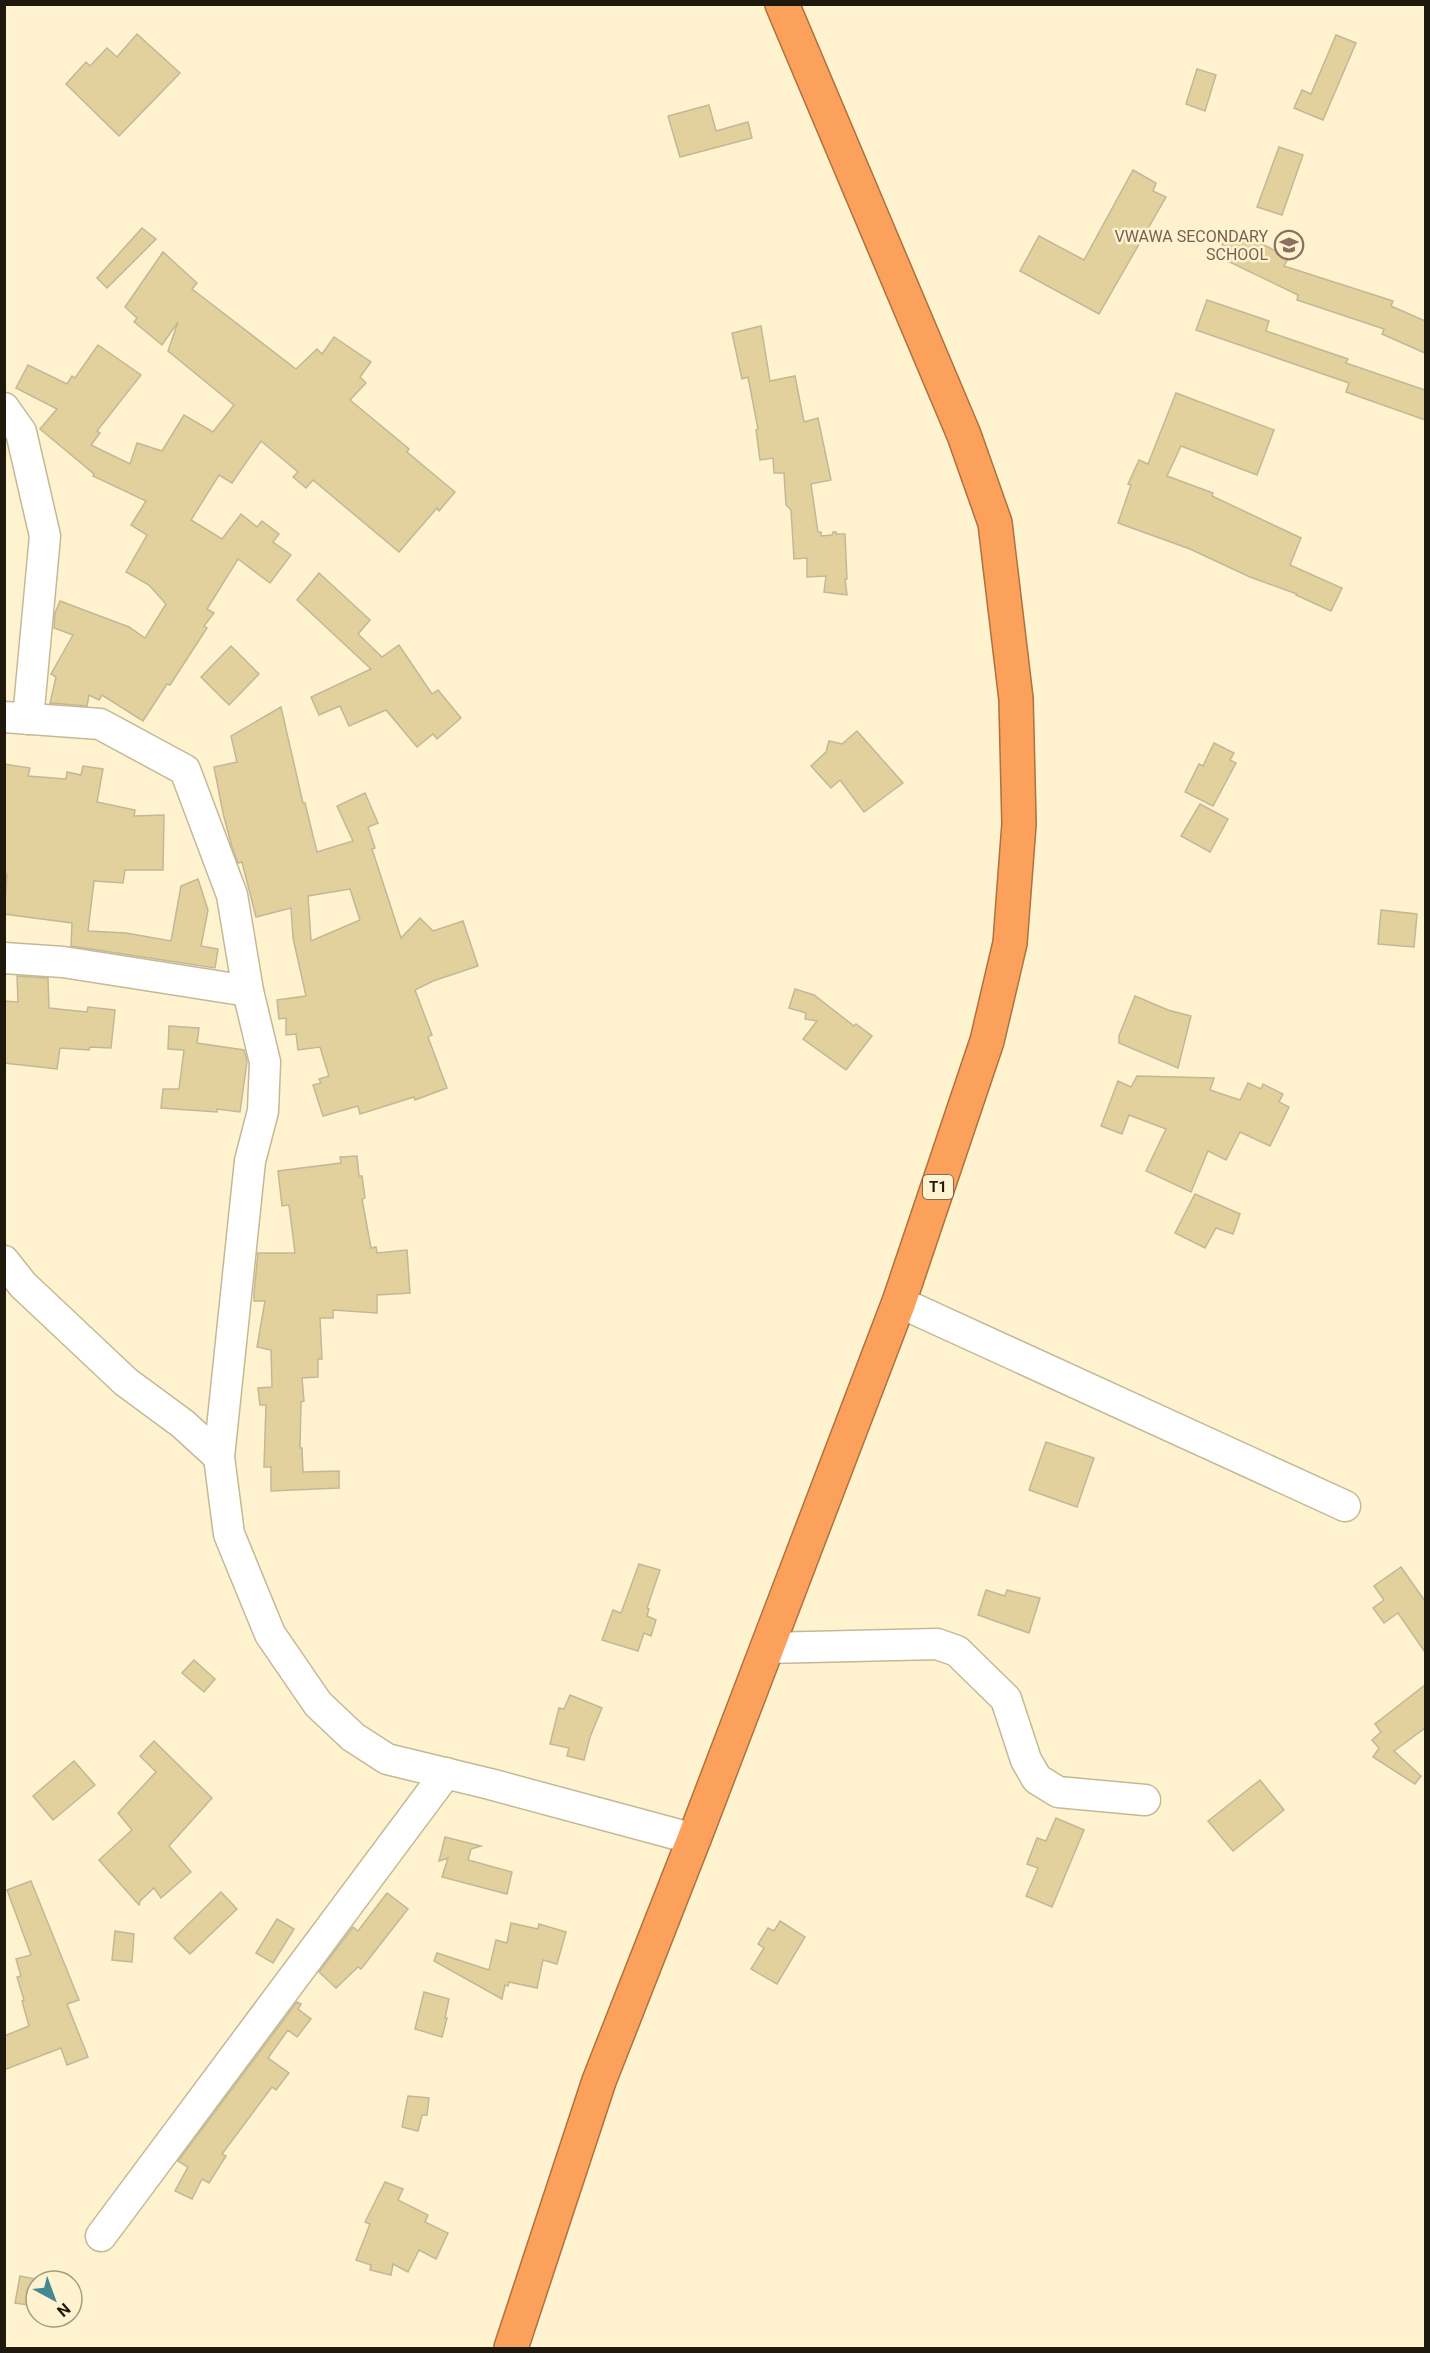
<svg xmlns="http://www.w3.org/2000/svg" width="1430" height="2353" font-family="Roboto,sans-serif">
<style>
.building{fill:#e2d19c;stroke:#c3b896;stroke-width:1.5;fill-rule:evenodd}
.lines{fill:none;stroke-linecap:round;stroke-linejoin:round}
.minor-casing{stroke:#c4b997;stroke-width:33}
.highway-casing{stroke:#ae713f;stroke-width:36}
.minor{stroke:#fff;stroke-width:30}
.highway{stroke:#fca15b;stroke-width:33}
.labels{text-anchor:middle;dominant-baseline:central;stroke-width:5;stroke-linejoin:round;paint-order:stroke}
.shield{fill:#fef2cf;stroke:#615a46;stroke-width:1.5}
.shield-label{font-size:15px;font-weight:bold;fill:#1e190c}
.education-label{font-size:16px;fill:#785e54;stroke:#fef2cf;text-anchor:end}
</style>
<rect width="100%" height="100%" fill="#fef2cf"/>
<g class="building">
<path d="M 137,34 L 180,73 L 119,136 L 66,84 L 86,62 L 90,66 L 107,48 L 117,57 Z"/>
<path d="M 1336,35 L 1356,43 L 1323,120 L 1294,108 L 1302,90 L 1311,94 Z"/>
<path d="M 1197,69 L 1216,75 L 1205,111 L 1186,104 Z"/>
<path d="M 709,105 L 716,131 L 748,122 L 752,138 L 680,157 L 668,116 Z"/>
<path d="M 1279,147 L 1303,155 L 1282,215 L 1257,207 Z"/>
<path d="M 1133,170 L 1156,183 L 1153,191 L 1166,197 L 1099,314 L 1020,271 L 1039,236 L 1084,260 Z"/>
<path d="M 142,228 L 156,239 L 107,288 L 97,278 Z"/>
<path d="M 1230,229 L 1289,257 L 1284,266 L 1393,301 L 1391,306 L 1425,321 L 1425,353 L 1382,334 L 1384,329 L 1297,300 L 1298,295 L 1217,256 Z"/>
<path d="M 163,252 L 197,283 L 192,289 L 296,369 L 317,349 L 322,354 L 334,337 L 371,362 L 360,377 L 366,383 L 350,400 L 409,449 L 407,452 L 455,492 L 439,511 L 437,508 L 399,552 L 313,480 L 306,488 L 293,477 L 298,472 L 261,441 L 232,483 L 219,475 L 191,520 L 222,539 L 241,514 L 257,527 L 262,521 L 279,534 L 273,542 L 291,555 L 270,583 L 238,559 L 207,609 L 214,613 L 204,626 L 207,628 L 170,685 L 167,684 L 143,721 L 102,695 L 99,700 L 89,695 L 87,706 L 50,703 L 56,677 L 51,674 L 73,635 L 54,628 L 55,613 L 60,601 L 129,627 L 145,638 L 166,604 L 149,585 L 126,572 L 147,535 L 131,525 L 146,501 L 93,476 L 94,474 L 40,429 L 57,409 L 16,388 L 28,365 L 67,384 L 72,376 L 75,378 L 98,345 L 141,375 L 97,431 L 100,433 L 91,445 L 130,464 L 137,443 L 162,451 L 184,415 L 213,432 L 234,405 L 168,351 L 178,322 L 162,345 L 134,322 L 137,318 L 125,307 Z"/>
<path d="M 1207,300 L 1269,321 L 1266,331 L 1348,359 L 1346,363 L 1425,390 L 1425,420 L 1346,392 L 1349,383 L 1196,330 Z"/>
<path d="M 761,326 L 770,381 L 795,376 L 804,422 L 818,418 L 831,480 L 811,484 L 818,532 L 821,532 L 821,536 L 832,535 L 833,532 L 836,532 L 836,534 L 845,534 L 847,579 L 845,579 L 847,595 L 824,592 L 826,576 L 807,577 L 807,558 L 794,559 L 791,510 L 786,505 L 784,473 L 774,473 L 773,458 L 760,460 L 756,430 L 758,429 L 748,377 L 742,379 L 732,333 Z"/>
<path d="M 1176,393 L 1274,430 L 1257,475 L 1181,446 L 1167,476 L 1213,493 L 1212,496 L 1301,538 L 1290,565 L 1342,588 L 1331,611 L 1296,595 L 1297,594 L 1250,577 L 1190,549 L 1118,523 L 1131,485 L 1128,484 L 1139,460 L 1148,464 Z"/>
<path d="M 319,573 L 370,620 L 358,634 L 382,657 L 399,645 L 432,694 L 438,690 L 461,718 L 437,739 L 433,734 L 417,747 L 386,710 L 349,726 L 340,706 L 319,715 L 311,697 L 371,669 L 297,600 Z"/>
<path d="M 231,646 L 259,674 L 229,705 L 201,677 Z"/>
<path d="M 281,707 L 303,803 L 305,803 L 317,852 L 353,841 L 337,806 L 365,793 L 378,823 L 368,827 L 375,848 L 372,849 L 401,938 L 420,918 L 433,931 L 463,921 L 478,966 L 433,981 L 415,990 L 432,1035 L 428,1037 L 447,1088 L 415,1100 L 414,1097 L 360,1114 L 358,1106 L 323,1116 L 313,1085 L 321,1083 L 319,1079 L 329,1076 L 320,1047 L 298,1050 L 296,1034 L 286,1035 L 286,1018 L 279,1019 L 277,1000 L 306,996 L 293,938 L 291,908 L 256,917 L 242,862 L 238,863 L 232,847 L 223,813 L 214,767 L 237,762 L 231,736 ZM 350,889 L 360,920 L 311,941 L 308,896 Z"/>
<path d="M 857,731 L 903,783 L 864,812 L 840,780 L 831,788 L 811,766 L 826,752 L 829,741 L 842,744 Z"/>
<path d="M 1214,743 L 1234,753 L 1230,760 L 1236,763 L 1213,806 L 1185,792 L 1199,764 L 1203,766 Z"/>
<path d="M 4,764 L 30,768 L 28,776 L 66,779 L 67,772 L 81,775 L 83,766 L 103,769 L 97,802 L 135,810 L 134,816 L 164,815 L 163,870 L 125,870 L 123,883 L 94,881 L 88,931 L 126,933 L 171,941 L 181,886 L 198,879 L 208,910 L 201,946 L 218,949 L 215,968 L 71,946 L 72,923 L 4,914 L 7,874 L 4,873 Z"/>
<path d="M 1200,804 L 1228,819 L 1210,852 L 1181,836 Z"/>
<path d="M 1381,910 L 1417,914 L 1414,947 L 1378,944 Z"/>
<path d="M 17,976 L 48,978 L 49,1008 L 87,1012 L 88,1007 L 115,1010 L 111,1048 L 90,1047 L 89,1050 L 60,1048 L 57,1069 L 4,1063 L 4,1001 L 18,1002 Z"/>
<path d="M 795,989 L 814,995 L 854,1026 L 856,1024 L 872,1036 L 846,1070 L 803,1039 L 817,1021 L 805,1019 L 806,1013 L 789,1008 Z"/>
<path d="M 1135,996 L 1168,1010 L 1191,1016 L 1178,1068 L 1119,1043 L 1119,1036 Z"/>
<path d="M 169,1026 L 199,1028 L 197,1043 L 244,1050 L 247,1061 L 240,1112 L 217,1109 L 217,1112 L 161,1108 L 163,1089 L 179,1089 L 184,1050 L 168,1049 Z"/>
<path d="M 1137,1076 L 1214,1078 L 1210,1090 L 1240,1100 L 1248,1083 L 1261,1089 L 1263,1084 L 1283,1094 L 1279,1102 L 1289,1107 L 1270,1146 L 1240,1132 L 1226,1160 L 1208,1151 L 1191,1192 L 1146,1171 L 1166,1129 L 1129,1115 L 1122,1134 L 1101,1126 L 1118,1081 L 1131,1087 Z"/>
<path d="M 357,1156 L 359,1176 L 362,1176 L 365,1198 L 362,1199 L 371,1248 L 376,1247 L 377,1253 L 407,1250 L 410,1293 L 377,1295 L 377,1313 L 333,1310 L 333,1318 L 320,1318 L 322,1359 L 318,1359 L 318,1377 L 302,1378 L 304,1401 L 301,1402 L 300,1448 L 302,1448 L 303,1472 L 339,1471 L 339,1488 L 271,1491 L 271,1467 L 264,1467 L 266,1405 L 260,1405 L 258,1388 L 272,1387 L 271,1350 L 257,1347 L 265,1301 L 254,1301 L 254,1292 L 258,1253 L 295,1253 L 289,1205 L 282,1206 L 278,1171 L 341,1163 L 340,1157 Z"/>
<path d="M 1195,1194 L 1240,1214 L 1233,1234 L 1216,1228 L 1205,1248 L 1175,1233 Z"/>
<path d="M 1046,1442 L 1094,1458 L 1077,1507 L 1029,1490 Z"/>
<path d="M 639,1564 L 660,1570 L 647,1608 L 649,1609 L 647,1616 L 656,1620 L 651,1636 L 644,1633 L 638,1651 L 602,1640 L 613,1610 L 621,1613 Z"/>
<path d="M 1401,1567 L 1425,1601 L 1425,1652 L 1398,1613 L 1384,1623 L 1373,1608 L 1384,1600 L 1374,1586 Z"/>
<path d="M 986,1590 L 1005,1596 L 1007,1590 L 1040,1598 L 1029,1633 L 978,1615 Z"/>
<path d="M 194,1660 L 215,1679 L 204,1692 L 182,1673 Z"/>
<path d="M 1425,1685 L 1425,1728 L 1394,1751 L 1421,1776 L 1415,1784 L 1373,1757 L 1379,1748 L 1372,1740 L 1381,1732 L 1375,1724 Z"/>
<path d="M 570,1695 L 602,1708 L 590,1737 L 584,1760 L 567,1756 L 569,1748 L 550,1744 L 559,1708 L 564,1709 Z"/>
<path d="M 154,1741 L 212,1798 L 169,1846 L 191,1872 L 161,1898 L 154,1888 L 140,1901 L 139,1905 L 99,1860 L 132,1830 L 118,1813 L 156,1772 L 140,1756 Z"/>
<path d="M 74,1761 L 95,1785 L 53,1820 L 33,1796 Z"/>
<path d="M 1260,1780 L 1284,1810 L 1233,1851 L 1208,1821 Z"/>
<path d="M 1056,1818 L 1084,1830 L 1052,1907 L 1026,1896 L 1038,1868 L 1027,1864 L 1037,1838 L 1046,1841 Z"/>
<path d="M 445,1837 L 481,1846 L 471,1849 L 468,1860 L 512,1872 L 507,1894 L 442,1877 L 448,1858 L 439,1861 Z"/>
<path d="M 31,1881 L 79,2000 L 67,2004 L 88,2057 L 67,2065 L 61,2048 L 4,2070 L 4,2036 L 29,2026 L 22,2001 L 24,2000 L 17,1977 L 21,1976 L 16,1959 L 31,1955 L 7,1890 Z"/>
<path d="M 221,1892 L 237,1909 L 190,1954 L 174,1938 Z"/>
<path d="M 387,1893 L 408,1909 L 361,1969 L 358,1967 L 336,1988 L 319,1972 L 353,1927 L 358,1931 Z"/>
<path d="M 277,1919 L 294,1929 L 273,1963 L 256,1953 Z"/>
<path d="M 780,1921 L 805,1937 L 777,1984 L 751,1969 L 764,1948 L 758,1944 L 768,1928 L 774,1931 Z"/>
<path d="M 511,1923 L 538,1929 L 539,1924 L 566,1932 L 557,1964 L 543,1960 L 537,1988 L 509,1982 L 508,1986 L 505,1985 L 502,1999 L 434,1961 L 437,1953 L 489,1970 L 496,1940 L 507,1943 Z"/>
<path d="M 115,1931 L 134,1934 L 132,1962 L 112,1960 Z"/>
<path d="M 424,1992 L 449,1999 L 445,2018 L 447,2018 L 442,2037 L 415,2029 Z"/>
<path d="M 297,2002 L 301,2004 L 298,2009 L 311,2019 L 297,2037 L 288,2030 L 268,2058 L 289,2073 L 276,2090 L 272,2087 L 222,2154 L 226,2156 L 209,2183 L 202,2179 L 192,2199 L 175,2191 L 188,2167 L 178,2161 Z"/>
<path d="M 408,2096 L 429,2098 L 427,2115 L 422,2115 L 418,2131 L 402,2127 Z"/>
<path d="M 385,2182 L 403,2189 L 398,2200 L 428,2215 L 425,2222 L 448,2233 L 436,2259 L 419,2250 L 408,2272 L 393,2264 L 391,2275 L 370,2270 L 371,2265 L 356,2260 L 370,2224 L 365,2222 Z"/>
<path d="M 20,2276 L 36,2279 L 36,2306 L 15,2303 Z"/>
</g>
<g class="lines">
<g class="minor-casing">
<g id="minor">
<path d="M 4,408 L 21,432 L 45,536 L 28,719"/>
<path d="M 4,717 L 100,724 L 185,770 L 232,895 L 248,991 L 265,1062 L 263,1111 L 250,1161 L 219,1457 L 229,1534 L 270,1634 L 318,1704 L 353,1737 L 387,1759 L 490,1784 L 694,1839"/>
<path d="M 4,958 L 63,962 L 248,991"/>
<path d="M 4,1261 L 23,1285 L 126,1382 L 183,1424 L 219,1457"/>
<path d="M 899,1302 L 1345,1506"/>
<path d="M 767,1648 L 937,1644 L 957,1651 L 1006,1699 L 1026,1760 L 1037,1779 L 1058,1792 L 1145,1800"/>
<path d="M 101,2236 L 446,1773"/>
</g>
</g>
<g class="highway-casing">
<path id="highway" d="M 511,2348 L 599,2081 L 694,1839 L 899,1302 L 987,1041 L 1010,943 L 1019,824 L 1016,699 L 995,523 L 964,435 L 782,4"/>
</g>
<use href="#minor" class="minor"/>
<use href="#highway" class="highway"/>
</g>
<defs>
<g id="school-ring" transform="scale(1.5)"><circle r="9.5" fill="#fef2cf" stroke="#8d6e63" stroke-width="1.5"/><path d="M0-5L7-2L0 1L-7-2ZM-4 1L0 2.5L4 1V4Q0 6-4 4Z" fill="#8d6e63"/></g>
</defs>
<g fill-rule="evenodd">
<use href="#school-ring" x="1289" y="245"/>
</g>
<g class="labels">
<rect class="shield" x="923" y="1175" width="30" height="24" rx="4.5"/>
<g class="shield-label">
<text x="938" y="1187">T1</text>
</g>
<g class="education-label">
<text x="1268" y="236">VWAWA SECONDARY<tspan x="1268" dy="18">SCHOOL</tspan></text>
</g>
</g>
<rect width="1430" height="2353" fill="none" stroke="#1e190c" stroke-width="12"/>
<g transform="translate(54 2299) rotate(139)"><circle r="28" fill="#fef2cf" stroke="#a49b81" stroke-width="1.5"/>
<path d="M0-4.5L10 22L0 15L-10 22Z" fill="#438894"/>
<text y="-9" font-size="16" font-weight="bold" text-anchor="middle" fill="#1e190c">N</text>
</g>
</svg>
